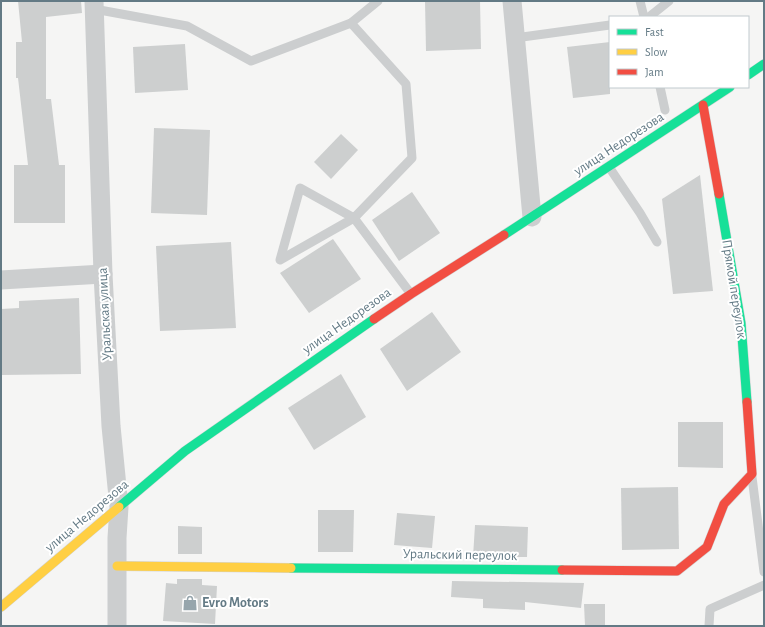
<svg xmlns="http://www.w3.org/2000/svg" width="765" height="627" font-family="'Alegreya Sans',sans-serif">
<style>
.building{fill:#cdcfcf}
.lines{fill:none;stroke-linecap:round;stroke-linejoin:round}
.fast-casing{stroke:#d1d3d3;stroke-width:10}
.slow-casing{stroke:#d1d3d3;stroke-width:10}
.jam-casing{stroke:#d1d3d3;stroke-width:10}
.lane{stroke:#cccecf;stroke-width:9}
.street{stroke:#cccecf;stroke-width:19}
.fast{stroke:#16e098;stroke-width:9}
.slow{stroke:#ffcf43;stroke-width:9}
.jam{stroke:#f24e42;stroke-width:9}
.labels{text-anchor:middle;dominant-baseline:central;stroke-width:4;stroke-linejoin:round;paint-order:stroke}
.street-label{font-size:14px;fill:#637a85;stroke:#fff}
.poi-label{font-size:14px;font-weight:bold;fill:#637a85;stroke:#fff;text-anchor:start}
</style>
<rect width="100%" height="100%" fill="#f5f5f4"/>
<g class="building">
<path d="M 18,1 L 81,1 L 82,13 L 46,17 L 46,99 L 51,99 L 59,165 L 65,165 L 65,223 L 14,223 L 14,165 L 28,165 L 18,78 L 16,78 L 16,42 L 22,42 Z"/>
<path d="M 425,1 L 480,1 L 481,49 L 426,51 Z"/>
<path d="M 610,42 L 610,94 L 573,98 L 567,47 Z"/>
<path d="M 185,44 L 188,90 L 135,93 L 133,47 Z"/>
<path d="M 154,128 L 210,130 L 207,215 L 151,213 Z"/>
<path d="M 341,134 L 358,150 L 331,179 L 314,162 Z"/>
<path d="M 700,175 L 713,291 L 673,294 L 662,199 Z"/>
<path d="M 412,192 L 440,233 L 399,261 L 372,220 Z"/>
<path d="M 333,239 L 361,279 L 309,313 L 280,273 Z"/>
<path d="M 231,242 L 236,328 L 160,331 L 156,246 Z"/>
<path d="M 79,298 L 81,374 L 1,375 L 1,309 L 19,308 L 19,301 Z"/>
<path d="M 432,312 L 461,352 L 407,391 L 380,349 Z"/>
<path d="M 341,374 L 366,417 L 314,450 L 288,408 Z"/>
<path d="M 678,422 L 723,422 L 723,468 L 678,467 Z"/>
<path d="M 678,487 L 679,549 L 622,550 L 621,488 Z"/>
<path d="M 318,510 L 354,510 L 353,552 L 318,552 Z"/>
<path d="M 397,513 L 435,516 L 432,548 L 394,545 Z"/>
<path d="M 475,525 L 528,527 L 527,557 L 473,557 Z"/>
<path d="M 178,526 L 202,527 L 202,554 L 178,554 Z"/>
<path d="M 177,579 L 202,579 L 202,585 L 217,586 L 215,624 L 163,621 L 166,583 L 177,584 Z"/>
<path d="M 452,581 L 584,583 L 581,608 L 525,602 L 525,610 L 483,608 L 483,599 L 451,597 Z"/>
<path d="M 584,604 L 605,604 L 605,626 L 585,626 Z"/>
</g>
<g class="lines">
<g class="fast-casing">
<g id="fast">
<path d="M 748,75 L 764,64"/>
<path d="M 719,194 L 741,323 L 747,402"/>
<path d="M 504,235 L 730,87"/>
<path d="M 119,507 L 185,451 L 374,319"/>
<path d="M 291,568 L 562,570"/>
</g>
</g>
<g class="slow-casing">
<g id="slow">
<path d="M 117,566 L 291,568"/>
<path d="M 1,607 L 119,507"/>
</g>
</g>
<g class="jam-casing">
<g id="jam">
<path d="M 703,105 L 719,194"/>
<path d="M 374,319 L 411,294 L 504,235"/>
<path d="M 562,570 L 677,571 L 707,547 L 724,504 L 752,474 L 747,402"/>
</g>
</g>
<g class="lane">
<path d="M 640,1 L 644,17"/>
<path d="M 94,9 L 187,26 L 251,61 L 351,23 L 378,1"/>
<path d="M 649,17 L 669,1"/>
<path d="M 351,23 L 406,84 L 412,158 L 354,218 L 300,188 L 280,260 L 354,218 L 411,294"/>
<path d="M 515,38 L 610,25"/>
<path d="M 660,87 L 665,110"/>
<path d="M 609,167 L 640,213 L 657,242"/>
<path d="M 752,477 L 764,572"/>
<path d="M 709,626 L 710,609 L 764,585"/>
</g>
<g class="street">
<path d="M 94,1 L 103,274 L 111,426 L 119,507 L 117,538 L 117,626"/>
<path d="M 512,1 L 532,217"/>
<path d="M 1,280 L 103,274"/>
</g>
<use href="#fast" class="fast"/>
<use href="#slow" class="slow"/>
<use href="#jam" class="jam"/>
</g>
<defs>
<g id="shop-bare" transform="scale(1.2)"><path d="M-5-2.5h2.3a2.7 3.5 0 0 1 5.4 0H5L5.5 6h-11ZM-1.5-2.5h3a1.5 2.3 0 0 0-3 0Z" fill="#96a5ac" stroke="#fff" stroke-width="2.5" paint-order="stroke"/></g>
</defs>
<g fill-rule="evenodd">
<use href="#shop-bare" x="190" y="603"/>
</g>
<g class="labels">
<g class="street-label">
<text transform="translate(619 144) rotate(-33)">улица Недорезова</text>
<text transform="translate(734 289) rotate(81)">Прямой переулок</text>
<text transform="translate(105 314) rotate(-93)">Уральская улица</text>
<text transform="translate(347 321) rotate(-35)">улица Недорезова</text>
<text transform="translate(87 516) rotate(-40)">улица Недорезова</text>
<text transform="translate(460 555) rotate(1)">Уральский переулок</text>
</g>
<g class="poi-label">
<text x="202" y="603">Evro Motors</text>
</g>
</g>
<rect width="765" height="627" fill="none" stroke="#637a85" stroke-width="4"/>
<rect x="609" y="16" width="140" height="72" fill="#ffffff" stroke="#c1cace"/>
<rect x="617" y="29" width="20" height="6" fill="#16e098" stroke="#c1cace"/>
<text x="645" y="36" font-size="12" fill="#637a85">Fast</text>
<rect x="617" y="49" width="20" height="6" fill="#ffcf43" stroke="#c1cace"/>
<text x="645" y="56" font-size="12" fill="#637a85">Slow</text>
<rect x="617" y="69" width="20" height="6" fill="#f24e42" stroke="#c1cace"/>
<text x="645" y="76" font-size="12" fill="#637a85">Jam</text>
</svg>
